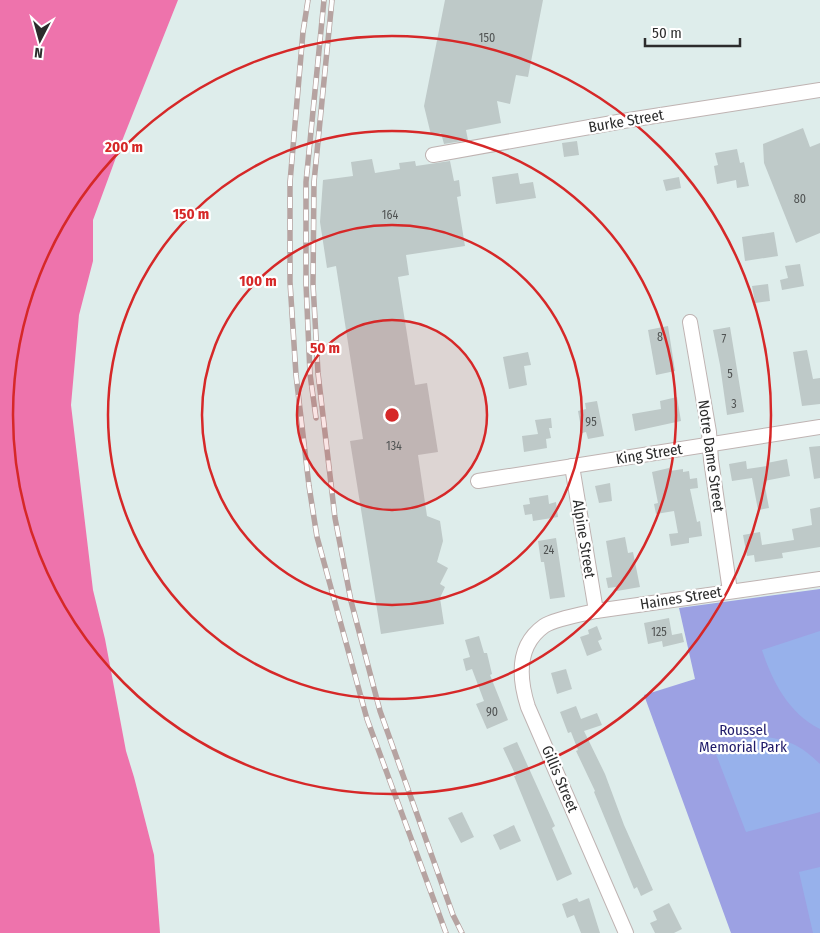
<svg xmlns="http://www.w3.org/2000/svg" width="820" height="933" font-family="'Fira Sans Condensed',sans-serif">
<style>
.green{fill:#9ca1e3}
.pitch{fill:#97b1eb}
.water{fill:#ee73ac}
.building{fill:#bec9c8}
.lines{fill:none;stroke-linecap:round;stroke-linejoin:round}
.minor-casing{stroke:#bfb3b2;stroke-width:16}
.minor{stroke:#fff;stroke-width:14}
.rail-casing{stroke:#b6a3a1;stroke-width:5.5}
.rail{stroke:#fff;stroke-width:4;stroke-dasharray:11;stroke-linecap:butt}
.ring{fill:none;stroke:#d62828;stroke-width:2.5}
.labels{text-anchor:middle;dominant-baseline:central;stroke-width:4.5;stroke-linejoin:round;paint-order:stroke}
.number-label{font-size:12px;fill:#505353}
.street-label{font-size:15px;fill:#2c2c2c;stroke:#fff}
.park-label{font-size:15px;fill:#201b6a;stroke:#fff}
.centre{fill:#d62828;stroke:#fff;stroke-width:2.5}
.ring-label{font-size:15px;text-anchor:middle;font-weight:bold;fill:#d62828;stroke:#fff;stroke-width:4.5;stroke-linejoin:round;paint-order:stroke}
</style>
<rect width="100%" height="100%" fill="#deedeb"/>
<path class="green" d="M 820,589 L 820,933 L 731,933 L 644,695 L 695,679 L 679,608 Z"/>
<g class="pitch">
<path d="M 820,631 L 820,729 C 789,714 772,681 762,650 Z"/>
<path d="M 765,737 C 791,740 802,747 820,764 L 820,812 L 746,832 L 714,749 L 732,742 Z"/>
<path d="M 820,867 L 820,933 L 813,933 L 799,872 Z"/>
</g>
<path class="water" d="M 0,0 L 178,0 L 122,141 L 93,220 L 93,261 L 79,315 L 71,405 L 93,590 L 105,639 L 126,751 L 134,777 L 154,855 L 160,933 L 0,933 Z"/>
<g class="building">
<path d="M 445,0 L 543,0 L 528,77 L 516,75 L 510,104 L 497,101 L 501,123 L 466,130 L 468,140 L 444,144 L 441,133 L 431,135 L 424,106 Z"/>
<path d="M 803,128 L 810,147 L 820,143 L 820,233 L 796,243 L 764,163 L 763,144 Z"/>
<path d="M 577,141 L 579,155 L 564,157 L 562,143 Z"/>
<path d="M 737,149 L 740,163 L 744,162 L 749,186 L 737,188 L 736,180 L 717,184 L 714,166 L 718,165 L 715,153 Z"/>
<path d="M 372,159 L 375,173 L 400,169 L 399,163 L 415,161 L 416,166 L 450,161 L 454,181 L 459,180 L 461,196 L 457,197 L 465,246 L 406,255 L 409,275 L 398,277 L 415,385 L 427,383 L 438,452 L 418,455 L 427,516 L 440,521 L 443,541 L 437,562 L 448,568 L 440,584 L 445,587 L 440,598 L 444,624 L 381,634 L 350,441 L 363,439 L 336,266 L 327,268 L 320,222 L 323,180 L 353,176 L 351,162 Z"/>
<path d="M 518,173 L 520,184 L 533,182 L 536,198 L 496,204 L 492,177 Z"/>
<path d="M 679,177 L 681,188 L 666,191 L 663,180 Z"/>
<path d="M 774,232 L 778,256 L 745,261 L 742,237 Z"/>
<path d="M 800,264 L 804,286 L 782,290 L 780,280 L 788,278 L 785,266 Z"/>
<path d="M 768,284 L 770,301 L 755,303 L 752,286 Z"/>
<path d="M 668,326 L 675,371 L 656,375 L 648,330 Z"/>
<path d="M 730,327 L 744,412 L 727,415 L 720,365 L 713,330 Z"/>
<path d="M 807,350 L 813,379 L 820,378 L 820,404 L 802,406 L 793,352 Z"/>
<path d="M 528,352 L 531,365 L 524,366 L 527,385 L 509,389 L 503,357 Z"/>
<path d="M 677,397 L 681,421 L 635,431 L 632,414 L 661,409 L 660,401 Z"/>
<path d="M 597,401 L 604,436 L 588,439 L 586,432 L 582,433 L 578,411 L 586,409 L 585,403 Z"/>
<path d="M 551,418 L 552,428 L 549,428 L 551,438 L 546,439 L 547,448 L 524,452 L 522,436 L 538,434 L 535,420 Z"/>
<path d="M 820,446 L 820,478 L 814,479 L 809,447 Z"/>
<path d="M 787,459 L 790,476 L 764,481 L 769,508 L 758,510 L 752,478 L 732,481 L 729,464 L 746,461 L 747,469 L 767,466 L 767,463 Z"/>
<path d="M 669,468 L 670,471 L 683,469 L 683,472 L 689,471 L 690,479 L 697,478 L 698,488 L 690,489 L 697,522 L 700,521 L 702,536 L 689,538 L 689,543 L 671,546 L 669,534 L 678,533 L 674,511 L 656,514 L 654,504 L 658,503 L 652,472 Z"/>
<path d="M 610,483 L 612,501 L 599,503 L 595,486 Z"/>
<path d="M 548,495 L 549,504 L 556,502 L 558,517 L 533,521 L 532,514 L 525,515 L 523,505 L 530,504 L 529,498 Z"/>
<path d="M 820,507 L 820,547 L 782,553 L 783,558 L 755,562 L 754,555 L 747,556 L 743,535 L 760,532 L 762,545 L 794,540 L 792,529 L 812,525 L 810,509 Z"/>
<path d="M 625,537 L 628,553 L 633,552 L 640,587 L 617,591 L 616,587 L 608,588 L 606,578 L 612,577 L 606,541 Z"/>
<path d="M 556,538 L 565,597 L 550,599 L 544,562 L 541,562 L 538,541 Z"/>
<path d="M 669,618 L 672,635 L 682,633 L 684,642 L 663,647 L 662,641 L 648,644 L 644,623 Z"/>
<path d="M 597,626 L 602,639 L 598,641 L 602,650 L 587,656 L 580,637 L 589,634 L 588,630 Z"/>
<path d="M 479,636 L 484,653 L 487,653 L 492,674 L 490,675 L 508,720 L 487,729 L 476,704 L 484,701 L 472,669 L 466,671 L 463,659 L 470,657 L 465,640 Z"/>
<path d="M 566,669 L 572,689 L 557,694 L 551,673 Z"/>
<path d="M 576,706 L 581,719 L 597,713 L 602,725 L 584,731 L 605,774 L 624,825 L 653,890 L 641,896 L 637,887 L 634,889 L 594,792 L 595,791 L 576,751 L 578,750 L 571,732 L 568,733 L 560,712 Z"/>
<path d="M 517,742 L 555,826 L 552,828 L 572,874 L 557,881 L 514,776 L 516,776 L 503,748 Z"/>
<path d="M 462,812 L 474,837 L 461,843 L 448,818 Z"/>
<path d="M 514,825 L 521,841 L 500,850 L 493,835 Z"/>
<path d="M 577,898 L 579,902 L 589,898 L 600,933 L 581,933 L 574,915 L 567,918 L 562,904 Z"/>
<path d="M 669,903 L 682,929 L 674,933 L 655,933 L 650,923 L 657,920 L 653,911 Z"/>
</g>
<g class="lines">
<g class="minor-casing">
<g id="minor">
<path d="M 433,155 L 629,120 L 820,90"/>
<path d="M 690,322 L 709,432 L 711,460 L 730,591"/>
<path d="M 572,466 L 596,611"/>
<path d="M 478,481 L 820,427"/>
<path d="M 626,933 L 528,707 C 519,679 516,646 544,626 C 554,619 582,614 596,611 L 820,579"/>
</g>
</g>
<use href="#minor" class="minor"/>
<g class="rail-casing">
<g id="rail">
<path d="M 308,0 L 303,32 L 290,182 L 290,282 L 296,375 L 309,486 L 317,537 L 367,719 L 446,933"/>
<path d="M 332,0 L 314,182 L 313,284 L 318,373 L 335,518 L 351,601 L 380,711 L 453,915 L 462,933"/>
<path d="M 316,418 L 310,374 L 306,284 L 306,182 L 324,0"/>
</g>
</g>
<use href="#rail" class="rail"/>
</g>
<circle cx="392" cy="415" r="95" fill="#d62828" fill-opacity=".12"/>
<g class="ring">
<circle cx="392" cy="415" r="95"/>
<circle cx="392" cy="415" r="190"/>
<circle cx="392" cy="415" r="284"/>
<circle cx="392" cy="415" r="379"/>
</g>
<g class="labels">
<g class="number-label">
<text x="487" y="38">150</text>
<text x="800" y="199">80</text>
<text x="390" y="215">164</text>
<text x="660" y="337">8</text>
<text x="724" y="339">7</text>
<text x="730" y="374">5</text>
<text x="734" y="404">3</text>
<text x="591" y="422">95</text>
<text x="394" y="446">134</text>
<text x="549" y="550">24</text>
<text x="659" y="632">125</text>
<text x="492" y="712">90</text>
</g>
<g class="street-label">
<text transform="translate(626 121) rotate(-10)">Burke Street</text>
<text transform="translate(649 454) rotate(-9)">King Street</text>
<text transform="translate(711 456) rotate(82)">Notre Dame Street</text>
<text transform="translate(584 539) rotate(81)">Alpine Street</text>
<text transform="translate(681 598) rotate(-9)">Haines Street</text>
<text transform="translate(560 779) rotate(67)">Gillis Street</text>
</g>
<g class="park-label">
<text x="743" y="730">Roussel<tspan x="743" dy="17">Memorial Park</tspan></text>
</g>
</g>
<circle cx="392" cy="415" r="8" class="centre"/>
<g class="ring-label">
<text x="124" y="152">200 m</text>
<text x="191" y="219">150 m</text>
<text x="258" y="286">100 m</text>
<text x="325" y="353">50 m</text>
</g>
<g transform="translate(40 40) rotate(186)" stroke="#ffffff" stroke-width="4" paint-order="stroke">
<path d="M0-4L9 19L0 12L-9 19Z" fill="#2c2c2c"/>
<text y="-8" font-size="14" font-weight="bold" text-anchor="middle" fill="#2c2c2c">N</text>
</g>
<path d="M645 38v8h95v-8" fill="none" stroke="#2c2c2c" stroke-width="2.5"/>
<text x="652" y="38" font-size="15" fill="#2c2c2c" stroke="#ffffff" stroke-width="4" paint-order="stroke">50 m</text>
</svg>
